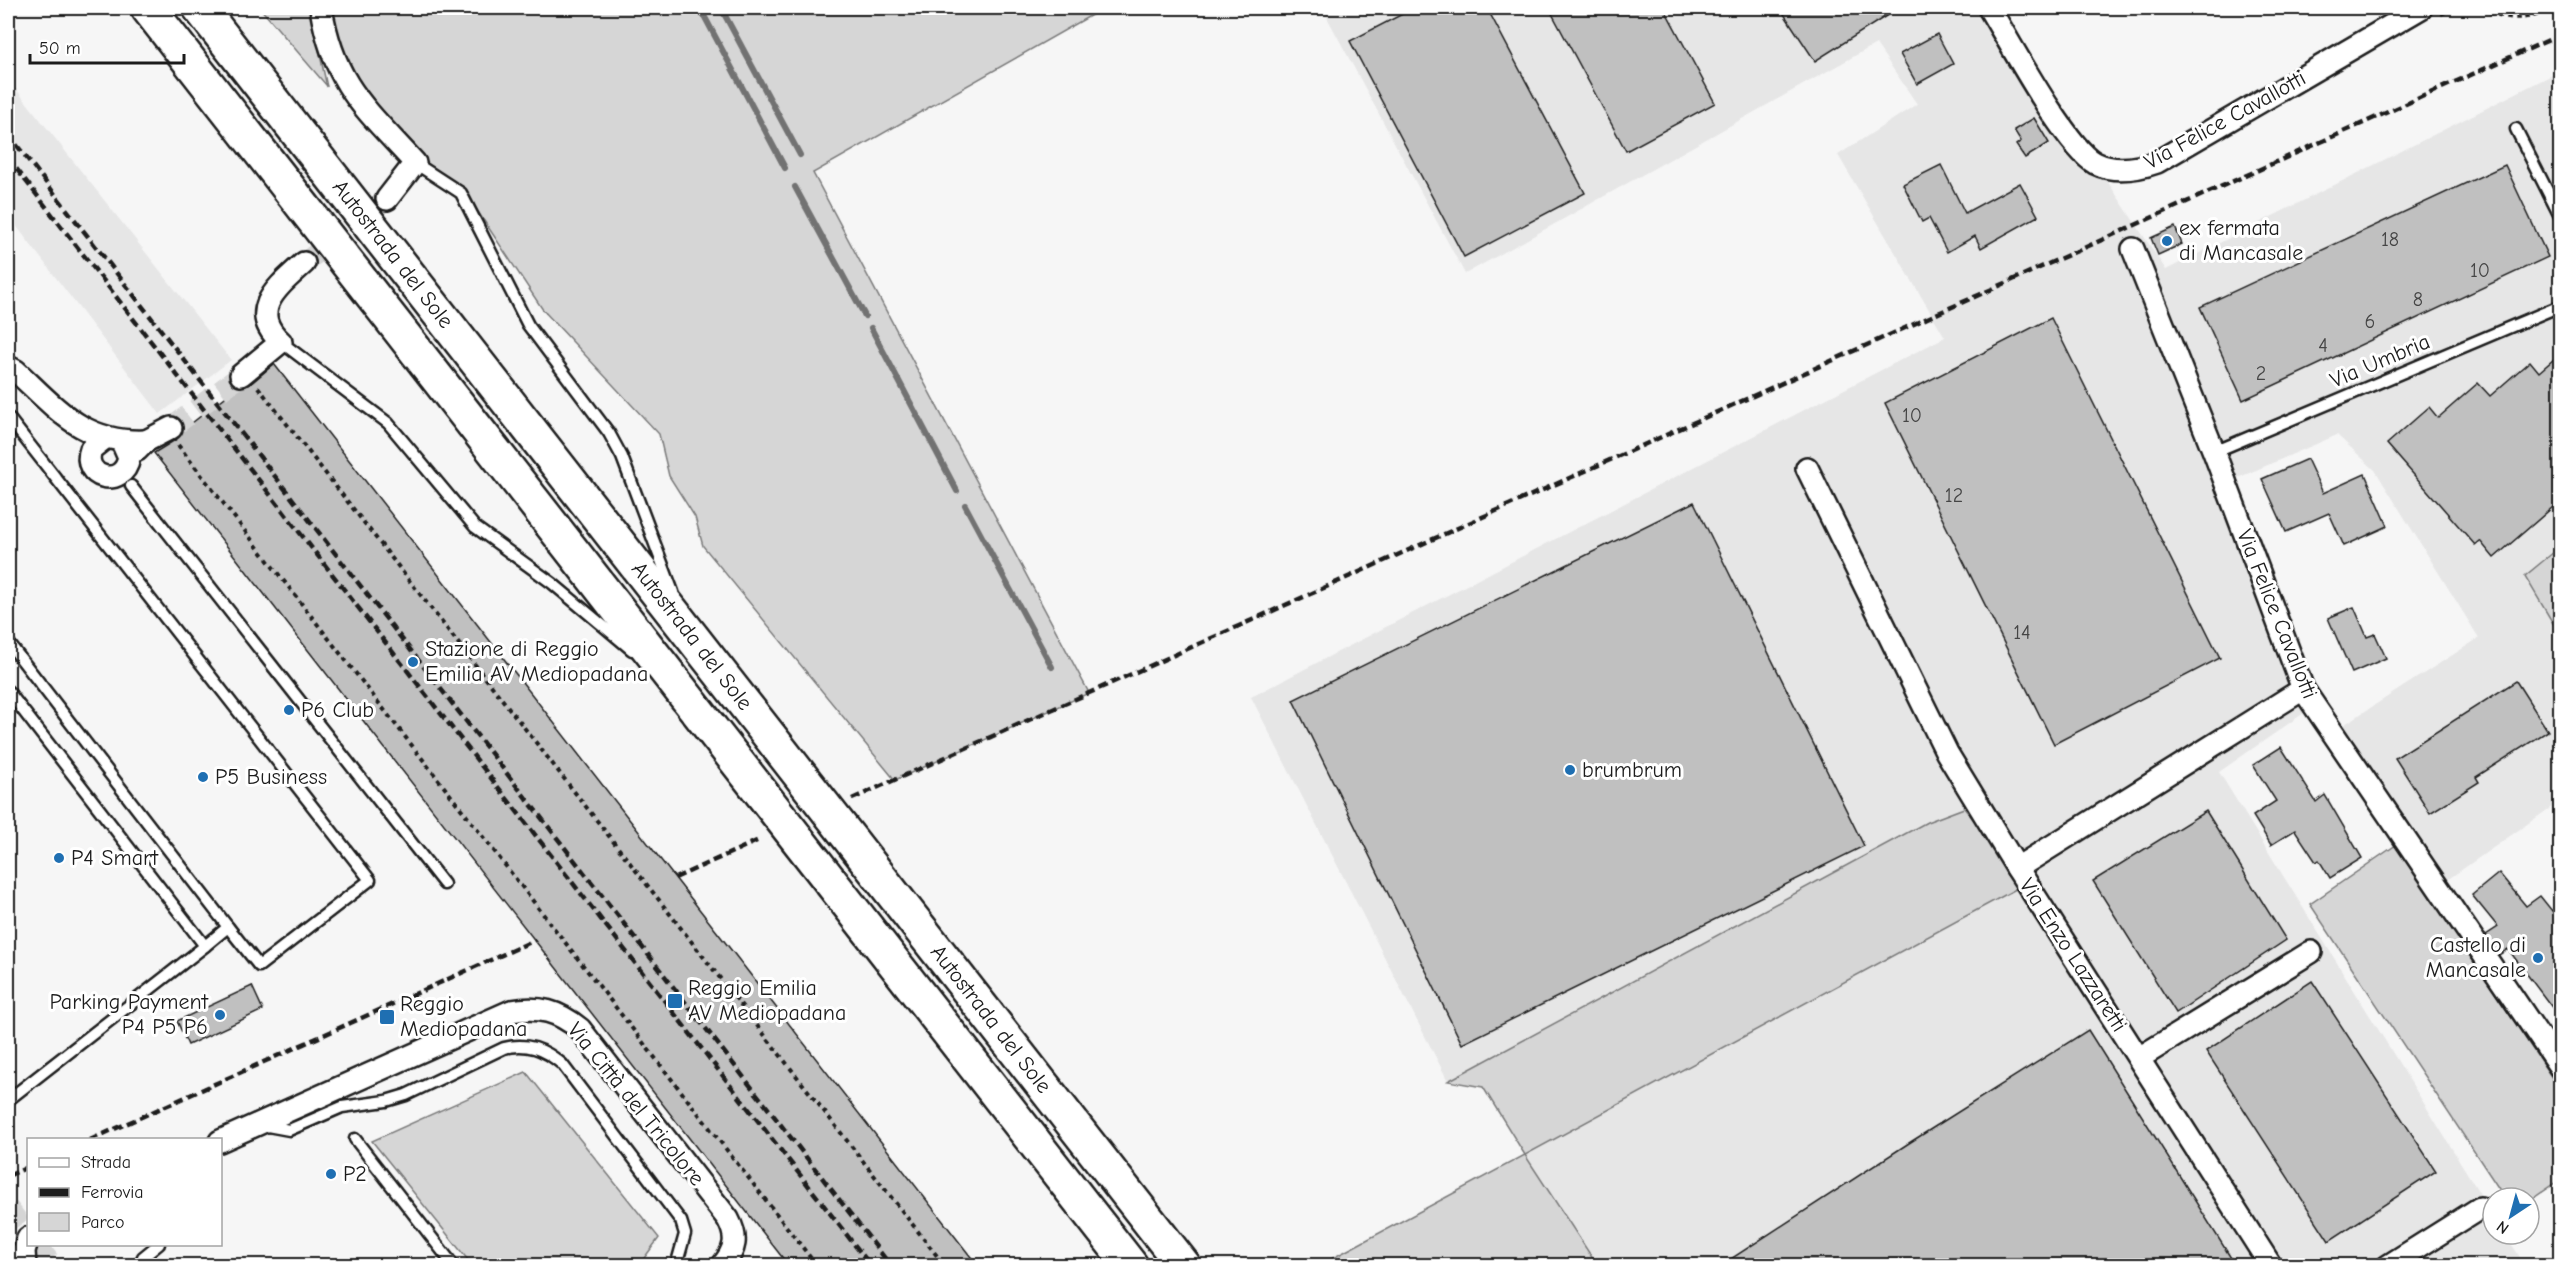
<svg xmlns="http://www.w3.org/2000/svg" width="2568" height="1273" font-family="'Comic Neue',sans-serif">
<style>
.built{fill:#e6e6e6}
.green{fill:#d6d6d6;stroke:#797979;stroke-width:1.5}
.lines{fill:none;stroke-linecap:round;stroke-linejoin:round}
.stream{stroke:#727272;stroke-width:6}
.building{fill:#c0c0c0;stroke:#1c1c1c;stroke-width:1.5}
.street-tunnel{stroke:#d5d5d5;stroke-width:21;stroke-dasharray:21 10;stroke-linecap:butt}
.lane-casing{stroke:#1c1c1c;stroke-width:15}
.street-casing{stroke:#1c1c1c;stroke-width:26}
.highway-casing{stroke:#1c1c1c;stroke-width:38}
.path{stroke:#1c1c1c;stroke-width:4;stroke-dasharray:4.5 4.5;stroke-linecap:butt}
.lane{stroke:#fff;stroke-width:10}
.street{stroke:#fff;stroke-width:21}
.highway{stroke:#fff;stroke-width:33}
.rail{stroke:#1c1c1c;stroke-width:4.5;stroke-dasharray:9 4.5;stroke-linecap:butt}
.poi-dot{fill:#1f6fb2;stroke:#fff;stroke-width:2}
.labels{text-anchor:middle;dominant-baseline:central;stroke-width:6;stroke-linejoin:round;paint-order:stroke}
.number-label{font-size:20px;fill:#454545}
.street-label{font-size:22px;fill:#1c1c1c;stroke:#fff}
.poi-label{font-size:22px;fill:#1c1c1c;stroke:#fff;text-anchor:start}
</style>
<rect width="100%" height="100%" fill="#f6f6f6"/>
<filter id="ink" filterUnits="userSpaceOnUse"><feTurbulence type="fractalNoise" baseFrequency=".0167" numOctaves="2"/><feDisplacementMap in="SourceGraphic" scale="12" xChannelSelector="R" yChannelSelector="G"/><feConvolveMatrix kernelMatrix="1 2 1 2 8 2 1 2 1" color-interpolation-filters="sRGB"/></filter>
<g filter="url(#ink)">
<g class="built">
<path d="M 1322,8 L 1993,8 L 2166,270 L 2560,71 L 2560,801 L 2437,887 L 2339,728 L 2479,638 L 2375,470 L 2337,435 L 2226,483 L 2314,706 L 2219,772 L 2493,1215 L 2493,1234 L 2505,1234 L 2525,1265 L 1597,1265 L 1525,1155 L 2026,883 L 1964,808 L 1927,822 L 1448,1081 L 1251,697 L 1945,337 L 1838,155 L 1917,104 L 1876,44 L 1465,274 Z"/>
<path d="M 8,79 L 231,360 L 160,414 L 8,215 Z"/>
</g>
<g class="green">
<path d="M 260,8 L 310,8 L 327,87 L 327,86 Z"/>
<path d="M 321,8 L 1104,8 L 813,173 L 1089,693 L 895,780 L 703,546 L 695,517 L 669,476 L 659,434 L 543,310 L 463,189 L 453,181 L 434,173 L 355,97 Z"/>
<path d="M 2560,547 L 2560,635 L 2525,576 Z"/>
<path d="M 1964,808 L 2027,883 L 1525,1155 L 1597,1265 L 1318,1266 L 1525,1155 L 1483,1087 L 1448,1081 L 1927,822 Z"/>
<path d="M 2396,845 L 2560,1090 L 2560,1180 L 2529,1201 L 2529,1198 L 2505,1198 L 2310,904 Z"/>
<path d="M 526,1072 L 659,1238 L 639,1265 L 472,1265 L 372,1141 Z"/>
</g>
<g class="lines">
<g class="stream">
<path d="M 700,8 L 785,168"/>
<path d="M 721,8 L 800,155"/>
<path d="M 795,187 L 865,316"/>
<path d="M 871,328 L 957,491"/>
<path d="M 965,505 L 1052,667"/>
</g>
</g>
<g class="building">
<path d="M 1414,8 L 1487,8 L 1585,193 L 1464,257 L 1350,41 Z"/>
<path d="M 1549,8 L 1664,8 L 1715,103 L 1626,151 Z"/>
<path d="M 1780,8 L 1899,8 L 1815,61 Z"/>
<path d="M 1937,34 L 1953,64 L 1917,84 L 1900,54 Z"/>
<path d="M 2034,118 L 2049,143 L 2025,158 L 2016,145 L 2021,141 L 2014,130 Z"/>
<path d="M 1941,165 L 1965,213 L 2020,183 L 2038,216 L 1981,248 L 1975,236 L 1947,252 L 1929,218 L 1922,222 L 1903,184 Z"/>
<path d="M 2505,165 L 2548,257 L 2243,400 L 2200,307 Z"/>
<path d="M 2175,227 L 2182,244 L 2158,255 L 2151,238 Z"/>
<path d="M 2051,318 L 2220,658 L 2054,744 L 1885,403 Z"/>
<path d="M 2560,354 L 2560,501 L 2494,558 L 2480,541 L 2475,545 L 2387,444 L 2429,407 L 2438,418 L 2478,383 L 2490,396 L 2530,361 L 2539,372 Z"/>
<path d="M 274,364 L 682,887 L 978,1266 L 789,1266 L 547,956 L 154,453 L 177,439 L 183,430 L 238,387 L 249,385 Z"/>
<path d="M 2307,459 L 2323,493 L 2365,474 L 2388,526 L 2344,546 L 2329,513 L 2286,532 L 2262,479 Z"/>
<path d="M 1694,502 L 1864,846 L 1462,1044 L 1293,700 Z"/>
<path d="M 2354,607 L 2367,637 L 2375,634 L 2386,658 L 2352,673 L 2328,618 Z"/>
<path d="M 2516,681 L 2548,731 L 2476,777 L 2479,782 L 2430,813 L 2395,758 Z"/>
<path d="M 2281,747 L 2316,802 L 2325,795 L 2362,858 L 2330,878 L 2319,860 L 2316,862 L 2295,830 L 2271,845 L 2253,816 L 2276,801 L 2253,765 Z"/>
<path d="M 2206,811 L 2286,940 L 2176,1013 L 2093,881 Z"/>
<path d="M 2499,873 L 2526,906 L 2540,896 L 2552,911 L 2560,903 L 2560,1018 L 2508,949 L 2499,955 L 2486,935 L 2498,927 L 2472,895 Z"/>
<path d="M 2312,981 L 2436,1171 L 2329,1241 L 2206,1051 Z"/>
<path d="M 252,986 L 263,1010 L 188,1045 L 177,1021 Z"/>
<path d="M 2088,1030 L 2236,1266 L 1720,1266 L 1909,1143 Z"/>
</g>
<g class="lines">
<g class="street-tunnel">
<path d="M 304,263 L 387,199"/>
<path d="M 171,428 L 241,375"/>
<path d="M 8,1208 L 28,1235"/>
<path d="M 36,1244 L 53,1266"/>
</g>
<g class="lane-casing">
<g id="lane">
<path d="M 2516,129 L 2560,216"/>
<path d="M 415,163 L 461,193 L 528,325 L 609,433 L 622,457 L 673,592"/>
<path d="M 281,342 L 388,423 L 475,527 L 552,583 L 632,650"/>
<path d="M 8,417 L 370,880 L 259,966 L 228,927 L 205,946"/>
<path d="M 2214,452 L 2560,306"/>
<path d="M 131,486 L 444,884"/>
<path d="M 8,642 L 228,927"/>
<path d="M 8,691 L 205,946 L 8,1100"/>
<path d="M 262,1125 L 289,1130 L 342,1107 L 386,1101 L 406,1095 L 504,1048 C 527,1042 544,1049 562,1064 L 681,1221 L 685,1234 L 676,1266"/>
<path d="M 355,1139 L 454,1266"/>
<path d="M 139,1266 L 143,1257 L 159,1244"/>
</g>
</g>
<g class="street-casing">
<g id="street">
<path d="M 321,8 C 334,85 365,108 415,163 L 387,199"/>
<path d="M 1989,8 C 2009,41 2066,147 2095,163 C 2115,173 2137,169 2157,162 L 2421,8"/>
<path d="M 2133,249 L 2214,452 L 2303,689 L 2560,1067"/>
<path d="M 8,367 L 16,371 C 58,410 84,444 146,441"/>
<path d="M 241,375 L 281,342 C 246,310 279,286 304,263"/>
<path d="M 105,438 L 91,449 C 80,478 123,490 129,458 L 122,442"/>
<path d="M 137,450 L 146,441 L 171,428"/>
<path d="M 1807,468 L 1947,753 L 2017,868"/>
<path d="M 2139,1058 L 2311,952"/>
<path d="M 220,1141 L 511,1011 C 540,1006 558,1011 580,1029 L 728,1219 C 738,1238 736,1249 722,1266"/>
<path d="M 25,1266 L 24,1251 L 28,1238"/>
<path d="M 2271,1266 L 2017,868 L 2303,689"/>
<path d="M 2388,1266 L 2480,1208"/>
</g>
</g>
<g class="highway-casing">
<g id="highway">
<path d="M 148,8 L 1131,1266"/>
<path d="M 200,8 L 1184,1266"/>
</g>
</g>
<g class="path">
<path d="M 2481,8 C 2503,20 2529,22 2551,8"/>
<path d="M 2441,14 L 2454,8"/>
<path d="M 258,387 L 945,1266"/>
<path d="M 178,445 L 817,1266"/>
</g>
<use href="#lane" class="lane"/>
<use href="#street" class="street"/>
<use href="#highway" class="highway"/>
<g class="rail">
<path d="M 8,134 L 891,1266"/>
<path d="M 8,158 L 871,1266"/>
<path d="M 852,799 L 2560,35"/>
<path d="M 675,878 L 759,840"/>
<path d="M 90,1140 L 535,940"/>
<path d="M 8,1176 L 28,1167"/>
</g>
</g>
</g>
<g class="poi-dot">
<circle cx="2167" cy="241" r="6"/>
<circle cx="413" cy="662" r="6"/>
<circle cx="289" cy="710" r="6"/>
<circle cx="1570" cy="770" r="6"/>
<circle cx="203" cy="777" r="6"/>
<circle cx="59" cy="858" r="6"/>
<circle cx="2538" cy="958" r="6"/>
<rect x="667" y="993" width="16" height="16" rx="3"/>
<circle cx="220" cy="1015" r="6"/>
<rect x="379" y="1009" width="16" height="16" rx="3"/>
<circle cx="331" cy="1174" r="6"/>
</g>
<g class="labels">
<g class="number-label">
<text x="2390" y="239">18</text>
<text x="2480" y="270">10</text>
<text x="2418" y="299">8</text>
<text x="2370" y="321">6</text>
<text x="2323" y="345">4</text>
<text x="2261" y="373">2</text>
<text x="1912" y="415">10</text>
<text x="1954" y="495">12</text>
<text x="2022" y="632">14</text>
</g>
<g class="street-label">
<text transform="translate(2225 120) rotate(-29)">Via Felice Cavallotti</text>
<text transform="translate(393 254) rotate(52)">Autostrada del Sole</text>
<text transform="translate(2380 361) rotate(-23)">Via Umbria</text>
<text transform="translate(2277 614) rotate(68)">Via Felice Cavallotti</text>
<text transform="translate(692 636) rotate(52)">Autostrada del Sole</text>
<text transform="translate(2073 955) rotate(57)">Via Enzo Lazzaretti</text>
<text transform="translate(991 1019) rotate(52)">Autostrada del Sole</text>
<text transform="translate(636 1104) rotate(51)">Via Città del Tricolore</text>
</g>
<g class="poi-label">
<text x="2179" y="228">ex fermata<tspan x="2179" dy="25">di Mancasale</tspan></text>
<text x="425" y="649">Stazione di Reggio<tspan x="425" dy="25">Emilia AV Mediopadana</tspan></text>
<text x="301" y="710">P6 Club</text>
<text x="1582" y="770">brumbrum</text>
<text x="215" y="777">P5 Business</text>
<text x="71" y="858">P4 Smart</text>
<text x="2526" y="945" text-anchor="end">Castello di<tspan x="2526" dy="25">Mancasale</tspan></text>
<text x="688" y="988">Reggio Emilia<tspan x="688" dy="25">AV Mediopadana</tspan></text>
<text x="208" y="1002" text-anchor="end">Parking Payment<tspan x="208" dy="25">P4 P5 P6</tspan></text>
<text x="400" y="1004">Reggio<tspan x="400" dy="25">Mediopadana</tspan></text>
<text x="343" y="1174">P2</text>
</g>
</g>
<rect width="2568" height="1273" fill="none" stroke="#fff" stroke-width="30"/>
<rect x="15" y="15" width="2538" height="1243" fill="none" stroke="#1c1c1c" stroke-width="2" filter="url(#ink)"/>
<rect x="27" y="1138" width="195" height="108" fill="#ffffff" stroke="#a4a4a4" stroke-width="1.5"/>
<rect x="39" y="1158" width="30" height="9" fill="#ffffff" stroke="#a4a4a4" stroke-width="1.5"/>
<text x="81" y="1168" font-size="18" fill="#1c1c1c">Strada</text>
<rect x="39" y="1188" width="30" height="9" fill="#1c1c1c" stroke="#a4a4a4" stroke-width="1.5"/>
<text x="81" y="1198" font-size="18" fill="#1c1c1c">Ferrovia</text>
<rect x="39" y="1213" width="30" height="18" fill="#d6d6d6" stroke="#a4a4a4" stroke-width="1.5"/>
<text x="81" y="1228" font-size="18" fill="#1c1c1c">Parco</text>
<g transform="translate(2511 1216) rotate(216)"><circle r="28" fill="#ffffff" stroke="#a4a4a4" stroke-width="1.5"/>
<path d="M0-4.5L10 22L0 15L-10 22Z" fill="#1f6fb2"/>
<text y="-9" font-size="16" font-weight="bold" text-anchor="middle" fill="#1c1c1c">N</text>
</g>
<path d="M30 54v9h154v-9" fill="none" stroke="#1c1c1c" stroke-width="3"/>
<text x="39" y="54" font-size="18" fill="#1c1c1c" stroke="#ffffff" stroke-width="4.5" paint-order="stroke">50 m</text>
</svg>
